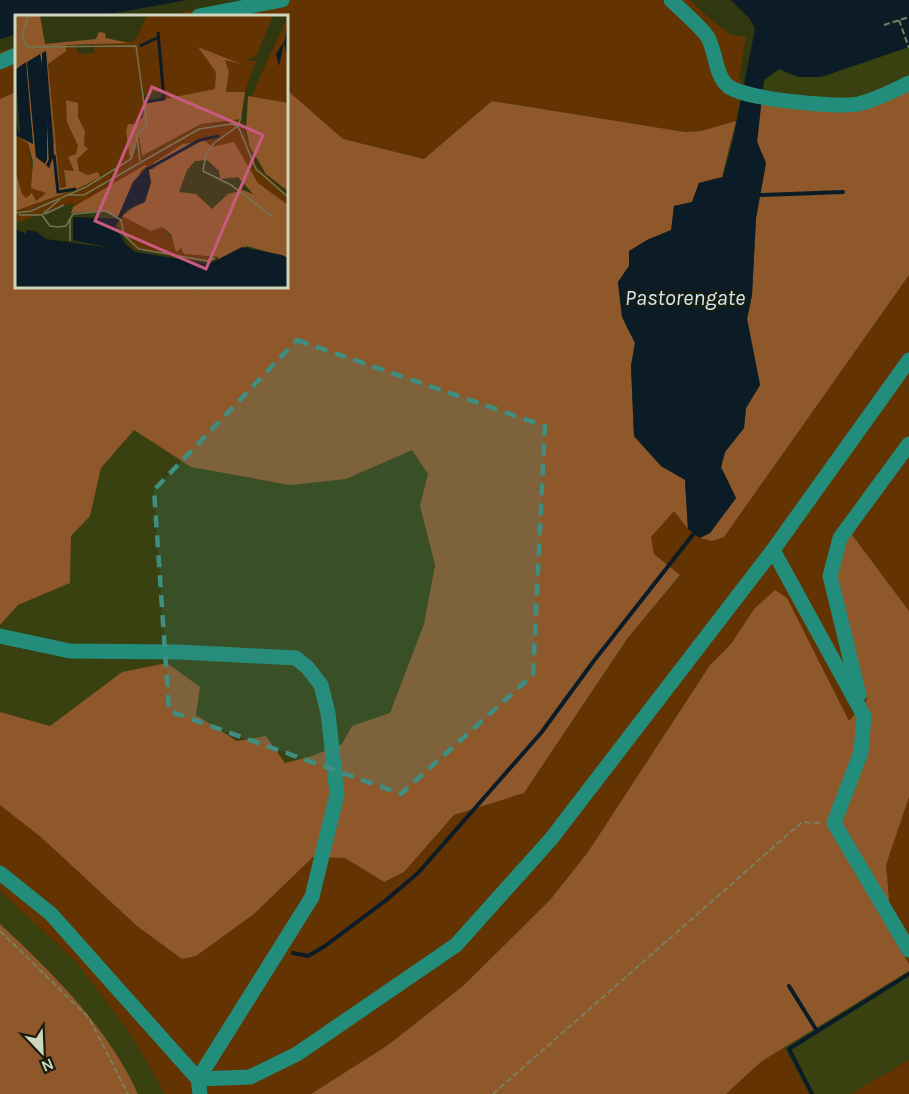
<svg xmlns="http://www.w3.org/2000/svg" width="909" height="1094" font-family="Karla,sans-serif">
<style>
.built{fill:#38410f}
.green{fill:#633301}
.forest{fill:#8e582a}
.water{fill:#0c1c27}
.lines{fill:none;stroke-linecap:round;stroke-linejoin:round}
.stream{stroke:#0c1c27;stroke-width:4}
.path{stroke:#79805f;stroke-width:2;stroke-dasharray:6 3;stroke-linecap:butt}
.minor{stroke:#228d7b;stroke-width:15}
.marked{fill:#3f8e82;fill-opacity:0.2;stroke:#3f8e82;stroke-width:4.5;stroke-dasharray:12 8;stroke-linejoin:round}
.labels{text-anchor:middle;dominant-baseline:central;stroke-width:4.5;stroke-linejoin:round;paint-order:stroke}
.water-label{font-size:22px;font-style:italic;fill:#cee8fa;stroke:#1a1d0d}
.inset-river{fill:none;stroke:#0c1c27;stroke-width:3}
.inset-road{fill:none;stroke:#707756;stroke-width:1.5}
.view{fill:#c75a7e;fill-opacity:0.15;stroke:#c75a7e;stroke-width:3}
.inset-edge{fill:none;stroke:#cfd5be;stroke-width:3}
</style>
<rect width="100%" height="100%" fill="#313810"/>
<g class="built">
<path d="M 909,47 L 909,87 L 890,97 L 761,102 L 764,80 L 779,69 L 798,77 L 821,77 Z"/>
<path d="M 134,430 L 191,467 L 346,479 L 412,449 L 428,474 L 420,506 L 435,565 L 424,624 L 390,713 L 352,726 L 342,744 L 312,756 L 285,763 L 266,736 L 237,741 L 196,715 L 122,672 L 50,726 L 0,712 L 0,625 L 18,605 L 70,583 L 71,536 L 90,515 L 101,468 Z"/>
<path d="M 0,891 L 77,963 L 132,1036 L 165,1094 L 138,1094 L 100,1031 L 53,975 L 0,924 Z"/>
<path d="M 909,971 L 909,1060 L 850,1094 L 809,1094 L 784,1047 Z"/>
</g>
<g class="green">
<path d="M 248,0 L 690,0 L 709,18 L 731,35 L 746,37 L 739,78 L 743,84 L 736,121 L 701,131 L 685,132 L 492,101 L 424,159 L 343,139 L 287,90 L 286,16 L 164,16 Z"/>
<path d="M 16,47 L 16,92 L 0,99 L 0,51 Z"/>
<path d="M 909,275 L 909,611 L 850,532 L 852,642 L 867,700 L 848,722 L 787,598 L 754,609 L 731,644 L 710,665 L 588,852 L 550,900 L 463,986 L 388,1045 L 311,1094 L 165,1094 L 132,1036 L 77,963 L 0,891 L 0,805 L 42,837 L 137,926 L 182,958 L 254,914 L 313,857 L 345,858 L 383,882 L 404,872 L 454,815 L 524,793 L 627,639 L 680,576 L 654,554 L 651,537 L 674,510 L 688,529 L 724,537 Z"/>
<path d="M 909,797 L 909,964 L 892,932 L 886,865 Z"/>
<path d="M 784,1047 L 809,1094 L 726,1094 L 762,1061 Z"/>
<path d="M 909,1060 L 909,1094 L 850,1094 Z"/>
</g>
<g class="forest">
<path d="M 909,87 L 909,275 L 724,537 L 712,541 L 700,538 L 710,533 L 736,498 L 721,468 L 725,452 L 744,428 L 746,408 L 760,385 L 747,319 L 752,295 L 756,218 L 766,163 L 757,142 L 761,102 L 802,109 Z"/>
<path d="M 287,90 L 343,139 L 424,159 L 492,101 L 685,132 L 701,131 L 736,121 L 722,177 L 699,183 L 692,202 L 674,206 L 672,230 L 647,240 L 618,282 L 622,317 L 635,343 L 631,366 L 634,436 L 661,466 L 685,479 L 688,529 L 674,511 L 651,537 L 654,554 L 680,575 L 627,639 L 524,793 L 454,815 L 404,872 L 384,882 L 345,858 L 313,857 L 254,914 L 196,956 L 182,959 L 137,926 L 42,838 L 0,805 L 0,712 L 50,726 L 122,672 L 167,663 L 200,687 L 196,715 L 237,741 L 266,736 L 285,763 L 312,756 L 342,744 L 352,726 L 390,713 L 424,624 L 435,565 L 420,506 L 428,474 L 412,450 L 346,479 L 290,485 L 191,467 L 134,430 L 101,468 L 90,516 L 71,536 L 70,583 L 18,605 L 0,625 L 0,99 L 16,92 L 16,286 L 286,286 Z"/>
<path d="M 850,532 L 909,611 L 909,797 L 886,865 L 892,932 L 909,964 L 909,971 L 762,1061 L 726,1094 L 311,1094 L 388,1045 L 463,986 L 550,900 L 588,852 L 710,665 L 731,644 L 754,609 L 775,590 L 787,598 L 849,721 L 867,700 L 834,575 Z"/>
<path d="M 0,924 C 53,973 108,1028 138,1094 L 0,1094 Z"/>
</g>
<g class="water">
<path d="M 0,0 L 188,0 L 98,16 L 16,16 L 16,34 L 0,39 Z"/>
<path d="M 731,0 L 909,0 L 909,47 L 821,77 L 798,77 L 779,69 L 764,80 L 757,142 L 766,163 L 756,218 L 752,295 L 747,319 L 760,385 L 746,408 L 744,428 L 725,452 L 721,467 L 736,498 L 710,533 L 700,538 L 688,529 L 685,480 L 661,466 L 634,436 L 631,366 L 635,343 L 622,317 L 618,282 L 629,266 L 629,251 L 647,240 L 671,230 L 674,206 L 692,202 L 699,183 L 723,177 L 733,140 L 755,29 L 750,19 Z"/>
</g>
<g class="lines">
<g class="stream">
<path d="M 761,195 L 843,192"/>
<path d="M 293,953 L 308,956 L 325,946 L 385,901 L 418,873 L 541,733 L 593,662 L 695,532"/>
<path d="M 789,986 L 817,1031"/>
<path d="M 812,1094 L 789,1049 L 909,974"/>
</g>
<g class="path">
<path d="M 899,20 L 909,48"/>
<path d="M 884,25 L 909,17"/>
<path d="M 0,931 L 89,1018 L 128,1094"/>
<path d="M 493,1094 L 802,822 L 820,823"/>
</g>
<g class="minor">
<path d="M 671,0 C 683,12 697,23 707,36 C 716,50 715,76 728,86 C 743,99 837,108 858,104 C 876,100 893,91 909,83"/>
<path d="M 199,16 L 282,0"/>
<path d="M 0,62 L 16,55"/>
<path d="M 773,550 L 864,716 L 861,752 L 834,823 L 909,950"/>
<path d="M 0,636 L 70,651 L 179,652 L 296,658 L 308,668 L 321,685 L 328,713 L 337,794 L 312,897 L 198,1079 L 200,1094"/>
<path d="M 859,695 L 830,576 L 840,538 L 909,444"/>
<path d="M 0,873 L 51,914 L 198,1079 L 250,1077 L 297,1054 L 456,945 L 551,839 L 773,550 L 909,360"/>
</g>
</g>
<path class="marked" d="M 297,340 L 545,426 L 533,675 L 401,794 L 169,711 L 154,490 Z"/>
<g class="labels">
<g class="water-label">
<text x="685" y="298">Pastorengate</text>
</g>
</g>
<g transform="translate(15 15)">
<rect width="273" height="273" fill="#313810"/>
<path d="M 132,0 L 258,0 L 241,41 L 230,46 L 241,46 L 230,77 L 211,77 L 214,57 L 210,45 L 222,49 L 191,37 L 201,57 L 200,74 L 149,85 L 148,75 L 129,80 L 130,93 L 121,109 L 119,140 L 125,121 L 126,140 L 130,140 L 186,109 L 226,104 L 241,151 L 273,180 L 273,190 L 243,168 L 219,127 L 197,133 L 187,126 L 168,129 L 138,148 L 139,154 L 62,190 L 54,189 L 2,208 L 0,196 L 62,174 L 78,157 L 73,160 L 64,156 L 62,144 L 70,116 L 63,102 L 52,107 L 63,131 L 59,156 L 48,158 L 51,172 L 45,173 L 33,49 L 51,30 L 59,29 L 64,39 L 79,38 L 79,29 L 120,26 ZM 273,1 L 273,90 L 237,83 L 243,66 ZM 3,119 L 13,128 L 18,159 L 31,178 L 21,186 L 17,178 L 11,183 L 7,179 L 1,169 L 0,120 ZM 107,201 L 136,216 L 147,212 L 170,239 L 204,243 L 195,248 L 119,234 L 102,210 Z" fill="#633301"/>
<path d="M 0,0 L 25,0 L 30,29 L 81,24 L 84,17 L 90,18 L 91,23 L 114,28 L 51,30 L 51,36 L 33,49 L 45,173 L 51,172 L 49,155 L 59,156 L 53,142 L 61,139 L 63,131 L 52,107 L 51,85 L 63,88 L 63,102 L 70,116 L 69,130 L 73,134 L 62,144 L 64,156 L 73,160 L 83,157 L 85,162 L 62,174 L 0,196 L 0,154 L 7,179 L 11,183 L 17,178 L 21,186 L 31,178 L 16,173 L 18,147 L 13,128 L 4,122 L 5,120 L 18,128 L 11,48 L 0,55 ZM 30,36 L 39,127 L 34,153 L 32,106 L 32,144 L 21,142 L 12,47 L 27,56 ZM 183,32 L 226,49 L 210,45 L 214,57 L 211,77 L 230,77 L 226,104 L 186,109 L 127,141 L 124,122 L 115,144 L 111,116 L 113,109 L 121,109 L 128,102 L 130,88 L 200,74 L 201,57 ZM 233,81 L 273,88 L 273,176 L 251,159 L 235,132 L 231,114 ZM 190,126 L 197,132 L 219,127 L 243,168 L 273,190 L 273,243 L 232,231 L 203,245 L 203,242 L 169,239 L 166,233 L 161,237 L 156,219 L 147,212 L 136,216 L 107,201 L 131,183 L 136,167 L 132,159 L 134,153 L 139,154 L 138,148 L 168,129 ZM 192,145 L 204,156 L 205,164 L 223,162 L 238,179 L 228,175 L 213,179 L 197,194 L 181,179 L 164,177 L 172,155 L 180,146 ZM 130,150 L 133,151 L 127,154 L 103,202 L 87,196 L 56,198 L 58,192 Z" fill="#8e582a" fill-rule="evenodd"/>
<path d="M 273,5 L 273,45 L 269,27 L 264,51 L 261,39 L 270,25 ZM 31,36 L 39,140 L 34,153 L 31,150 L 34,144 L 32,106 L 32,144 L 30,149 L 21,142 L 12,47 L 25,39 L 27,49 L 27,38 ZM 11,47 L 15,96 L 18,129 L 0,120 L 0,81 L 3,117 L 5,118 L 0,55 ZM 133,151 L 136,167 L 130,187 L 112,195 L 100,211 L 111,230 L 120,237 L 194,249 L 227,232 L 267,240 L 273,243 L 273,273 L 0,273 L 0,214 L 11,219 L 12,215 L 22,217 L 31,224 L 96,233 L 58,225 L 58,202 L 102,204 L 118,167 Z" fill="#0c1c27"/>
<path class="inset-river" d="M 125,31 L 142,23M 131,87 L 149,84 L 143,17M 39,140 L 43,177 L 61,174M 133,154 L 185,125 L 204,121M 0,240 L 185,273"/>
<path class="inset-road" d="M 14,0 L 7,20 L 12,32 L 121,31 L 132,110 L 122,121 L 125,146M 226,102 L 223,111 L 199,128 L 191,139 L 188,156 L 216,170 L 258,202M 52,180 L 69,180 L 184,114 L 216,109 L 223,111 L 241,154 L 273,182M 0,198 L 16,196 L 71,172 L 116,144 L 121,129M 30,199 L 49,190M 4,200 L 27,200 L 45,184M 27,200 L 35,211 L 43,212 L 51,211 L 58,199 L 91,196 L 106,205 L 109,220 L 124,234 L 193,246 L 200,243M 55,226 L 55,205"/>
<path class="view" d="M 137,72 L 248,120 L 191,254 L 80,206 Z"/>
<rect width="273" height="273" class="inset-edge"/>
</g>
<g transform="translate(42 1052) rotate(157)" stroke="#1a1d0d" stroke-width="4.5" paint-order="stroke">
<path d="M0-4.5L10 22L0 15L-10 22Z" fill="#cfd5be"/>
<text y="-9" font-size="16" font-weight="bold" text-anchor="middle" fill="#cfd5be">N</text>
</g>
</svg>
